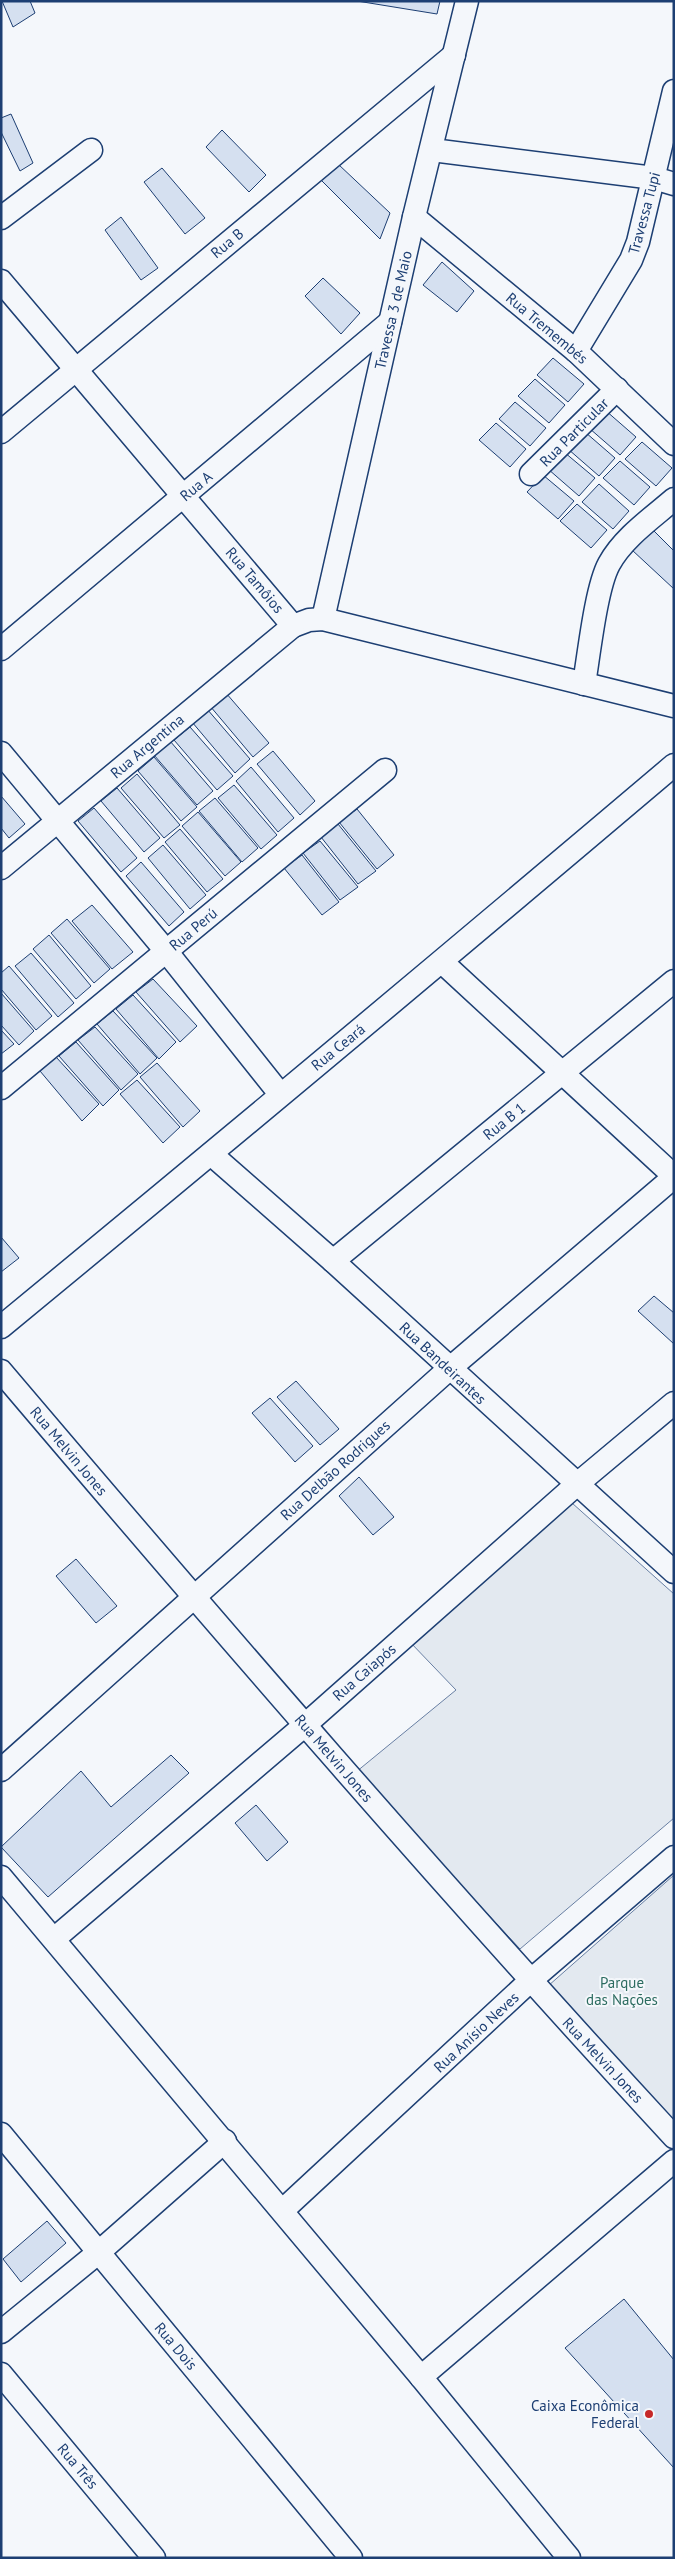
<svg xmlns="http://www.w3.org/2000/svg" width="675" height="2559" font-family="'PT Sans',sans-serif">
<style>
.green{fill:#e3e9f0;stroke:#687fa3}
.building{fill:#d5e0f0;stroke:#1d3f73}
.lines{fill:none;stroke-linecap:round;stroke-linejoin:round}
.minor-casing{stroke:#1d3f73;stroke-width:25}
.minor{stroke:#f4f7fb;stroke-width:22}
.poi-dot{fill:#c62828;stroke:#f4f7fb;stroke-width:2}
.labels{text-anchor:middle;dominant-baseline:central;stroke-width:4;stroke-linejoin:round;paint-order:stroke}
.street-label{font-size:15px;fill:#1d3f73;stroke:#f4f7fb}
.park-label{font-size:15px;fill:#2c6c60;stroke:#f4f7fb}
.poi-label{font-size:15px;fill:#1d3f73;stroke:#f4f7fb;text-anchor:end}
</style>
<rect width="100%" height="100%" fill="#f4f7fb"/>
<g class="green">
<path d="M 572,1503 L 674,1594 L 674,1818 L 520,1949 L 356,1772 L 456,1690 L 409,1641 Z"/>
<path d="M 674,1875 L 674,2122 L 548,1986 Z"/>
</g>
<g class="building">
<path d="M 2,1 L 30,1 L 35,13 L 13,27 Z"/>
<path d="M 357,1 L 440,1 L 437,14 Z"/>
<path d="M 11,114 L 33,163 L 20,171 L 1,132 L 1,118 Z"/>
<path d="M 222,130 L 266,175 L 249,192 L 206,147 Z"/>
<path d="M 338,164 L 390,213 L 380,239 L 321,180 Z"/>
<path d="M 162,168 L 205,218 L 185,234 L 144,182 Z"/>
<path d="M 121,217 L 158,268 L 141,280 L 105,230 Z"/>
<path d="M 442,262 L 474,291 L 457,312 L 423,285 Z"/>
<path d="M 323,278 L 360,313 L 341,334 L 305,296 Z"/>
<path d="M 553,358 L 584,384 L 568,402 L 537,375 Z"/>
<path d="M 535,379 L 565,405 L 549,423 L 518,396 Z"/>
<path d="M 515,402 L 546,428 L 530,446 L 499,419 Z"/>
<path d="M 605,410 L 636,437 L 620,455 L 589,428 Z"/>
<path d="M 496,423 L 526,449 L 510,467 L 479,440 Z"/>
<path d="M 585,432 L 615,458 L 599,476 L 568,449 Z"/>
<path d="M 642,442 L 672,468 L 656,486 L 625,459 Z"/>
<path d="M 564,452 L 595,478 L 579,496 L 548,469 Z"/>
<path d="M 620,461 L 650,487 L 634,505 L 603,478 Z"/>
<path d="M 543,475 L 574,501 L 558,519 L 527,492 Z"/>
<path d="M 599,484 L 629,511 L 613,529 L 582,502 Z"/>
<path d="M 577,504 L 607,530 L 591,548 L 560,521 Z"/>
<path d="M 653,530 L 674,551 L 674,589 L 632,550 Z"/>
<path d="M 226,693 L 269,743 L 253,757 L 210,706 Z"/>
<path d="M 207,709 L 250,759 L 235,773 L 192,722 Z"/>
<path d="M 190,727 L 233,776 L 217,790 L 174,740 Z"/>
<path d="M 170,741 L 213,791 L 197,805 L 154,755 Z"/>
<path d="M 273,751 L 315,801 L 300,815 L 257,764 Z"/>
<path d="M 154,757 L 197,807 L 181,821 L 138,771 Z"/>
<path d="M 251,767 L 294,818 L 278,832 L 236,781 Z"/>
<path d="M 137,774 L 180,825 L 164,838 L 121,788 Z"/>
<path d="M 234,785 L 277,835 L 261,849 L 218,798 Z"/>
<path d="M 117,788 L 160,838 L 144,852 L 101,801 Z"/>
<path d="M 1,796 L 25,824 L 9,838 L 1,828 Z"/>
<path d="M 215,798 L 258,848 L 242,862 L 199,811 Z"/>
<path d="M 94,808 L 137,858 L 121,872 L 78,821 Z"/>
<path d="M 357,809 L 394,855 L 377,869 L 339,822 Z"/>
<path d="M 198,812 L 241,862 L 225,876 L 182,826 Z"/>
<path d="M 338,824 L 376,871 L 358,884 L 321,837 Z"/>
<path d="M 180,829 L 223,879 L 207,892 L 165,842 Z"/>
<path d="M 320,841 L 358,887 L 340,900 L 303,853 Z"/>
<path d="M 163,845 L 206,895 L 190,909 L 148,858 Z"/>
<path d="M 302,855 L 339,902 L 322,915 L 284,868 Z"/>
<path d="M 141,862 L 184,912 L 169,926 L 126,876 Z"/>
<path d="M 92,905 L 133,952 L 112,969 L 72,921 Z"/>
<path d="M 67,919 L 110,969 L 94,983 L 51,933 Z"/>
<path d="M 49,935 L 91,986 L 76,999 L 33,949 Z"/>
<path d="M 31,953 L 74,1003 L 58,1017 L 15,966 Z"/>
<path d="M 9,966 L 52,1016 L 36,1030 L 1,989 L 1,973 Z"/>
<path d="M 153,979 L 197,1026 L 180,1042 L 136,992 Z"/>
<path d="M 1,993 L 34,1031 L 19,1045 L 1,1025 Z"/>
<path d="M 133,995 L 176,1042 L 159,1059 L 116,1009 Z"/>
<path d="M 113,1011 L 157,1058 L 140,1074 L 97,1024 Z"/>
<path d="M 95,1027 L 138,1074 L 121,1090 L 78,1040 Z"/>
<path d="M 1,1030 L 14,1044 L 1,1054 Z"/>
<path d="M 76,1042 L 119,1090 L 103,1106 L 59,1056 Z"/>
<path d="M 56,1057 L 99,1104 L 82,1121 L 40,1071 Z"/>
<path d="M 157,1063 L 200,1111 L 183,1127 L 140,1077 Z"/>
<path d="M 137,1080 L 180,1127 L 163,1143 L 120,1094 Z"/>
<path d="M 1,1237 L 19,1258 L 1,1272 Z"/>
<path d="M 654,1296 L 674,1313 L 674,1344 L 638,1311 Z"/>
<path d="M 296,1381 L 339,1429 L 320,1445 L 277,1397 Z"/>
<path d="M 270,1398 L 313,1446 L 295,1462 L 252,1413 Z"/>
<path d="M 359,1477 L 394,1517 L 373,1535 L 339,1496 Z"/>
<path d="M 76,1559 L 117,1606 L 96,1623 L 56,1576 Z"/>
<path d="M 171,1755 L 189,1773 L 48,1897 L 1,1847 L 81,1771 L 111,1807 Z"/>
<path d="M 256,1805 L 288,1842 L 267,1861 L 235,1823 Z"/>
<path d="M 47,2221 L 66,2243 L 21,2282 L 3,2259 Z"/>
<path d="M 624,2299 L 674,2360 L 674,2468 L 565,2348 Z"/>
</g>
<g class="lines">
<g class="minor-casing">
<g id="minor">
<path d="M 432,150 L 654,178 L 674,184"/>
<path d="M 414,217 L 576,351 L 674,444"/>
<path d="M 1,218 L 91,150"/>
<path d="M 1,281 L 293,626 L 309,620 L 323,619 L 674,706"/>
<path d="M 576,351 L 631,260 L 638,242 L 674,91"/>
<path d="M 1,432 L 454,55"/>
<path d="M 531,474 L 617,389"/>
<path d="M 323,619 L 414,217 L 467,1"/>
<path d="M 1,649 L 390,322"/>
<path d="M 584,684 C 589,654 596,588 609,564 C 623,538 652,518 674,499"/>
<path d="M 1,753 L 166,951 L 280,1094"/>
<path d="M 1,868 L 293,626"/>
<path d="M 442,962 L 674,1176"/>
<path d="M 1,1088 L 385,770"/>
<path d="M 211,1154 L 333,1261 L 674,1572"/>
<path d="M 333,1261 L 674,981"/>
<path d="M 1,1327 C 227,1141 451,954 674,765"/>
<path d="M 1,1371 C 221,1630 443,1887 674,2137"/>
<path d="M 1,1770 L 449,1369 L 674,1177"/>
<path d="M 1,1877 L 421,2377 L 569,2558"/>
<path d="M 54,1939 L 305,1725 L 576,1485 L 674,1403"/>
<path d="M 1,2134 L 351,2558"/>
<path d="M 283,2210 L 530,1981 L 674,1857"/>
<path d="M 1,2332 L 99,2252 L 225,2141"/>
<path d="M 1,2374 L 154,2558"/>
<path d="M 421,2377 L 674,2161"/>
</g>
</g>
<use href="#minor" class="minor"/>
</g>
<circle class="poi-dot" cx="649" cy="2414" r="5"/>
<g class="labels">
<g class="street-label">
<text transform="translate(644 213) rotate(-75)">Travessa Tupi</text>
<text transform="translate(227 243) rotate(-40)">Rua B</text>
<text transform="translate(393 310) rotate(-77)">Travessa 3 de Maio</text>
<text transform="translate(547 328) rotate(40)">Rua Tremembés</text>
<text transform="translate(574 432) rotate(-45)">Rua Particular</text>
<text transform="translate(196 486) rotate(-40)">Rua A</text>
<text transform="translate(255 580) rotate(50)">Rua Tamôios</text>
<text transform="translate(147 746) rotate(-40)">Rua Argentina</text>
<text transform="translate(193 929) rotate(-40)">Rua Perú</text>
<text transform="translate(338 1047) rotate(-39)">Rua Ceará</text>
<text transform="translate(504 1121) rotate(-39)">Rua B 1</text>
<text transform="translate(443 1363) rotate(43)">Rua Bandeirantes</text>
<text transform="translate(69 1451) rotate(50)">Rua Melvin Jones</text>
<text transform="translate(335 1470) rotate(-42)">Rua Delbão Rodrigues</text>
<text transform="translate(364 1672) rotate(-41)">Rua Caiapós</text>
<text transform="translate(334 1758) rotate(49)">Rua Melvin Jones</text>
<text transform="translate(476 2032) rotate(-43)">Rua Anísio Neves</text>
<text transform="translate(603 2060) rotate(47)">Rua Melvin Jones</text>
<text transform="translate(176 2346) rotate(50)">Rua Dois</text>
<text transform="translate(78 2466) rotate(50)">Rua Três</text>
</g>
<g class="park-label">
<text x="622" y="1982">Parque<tspan x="622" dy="17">das Nações</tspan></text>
</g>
<g class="poi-label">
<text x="639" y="2405">Caixa Econômica<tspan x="639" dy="17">Federal</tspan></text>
</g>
</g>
<rect width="675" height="2559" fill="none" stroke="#1d3f73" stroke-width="5"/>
</svg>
